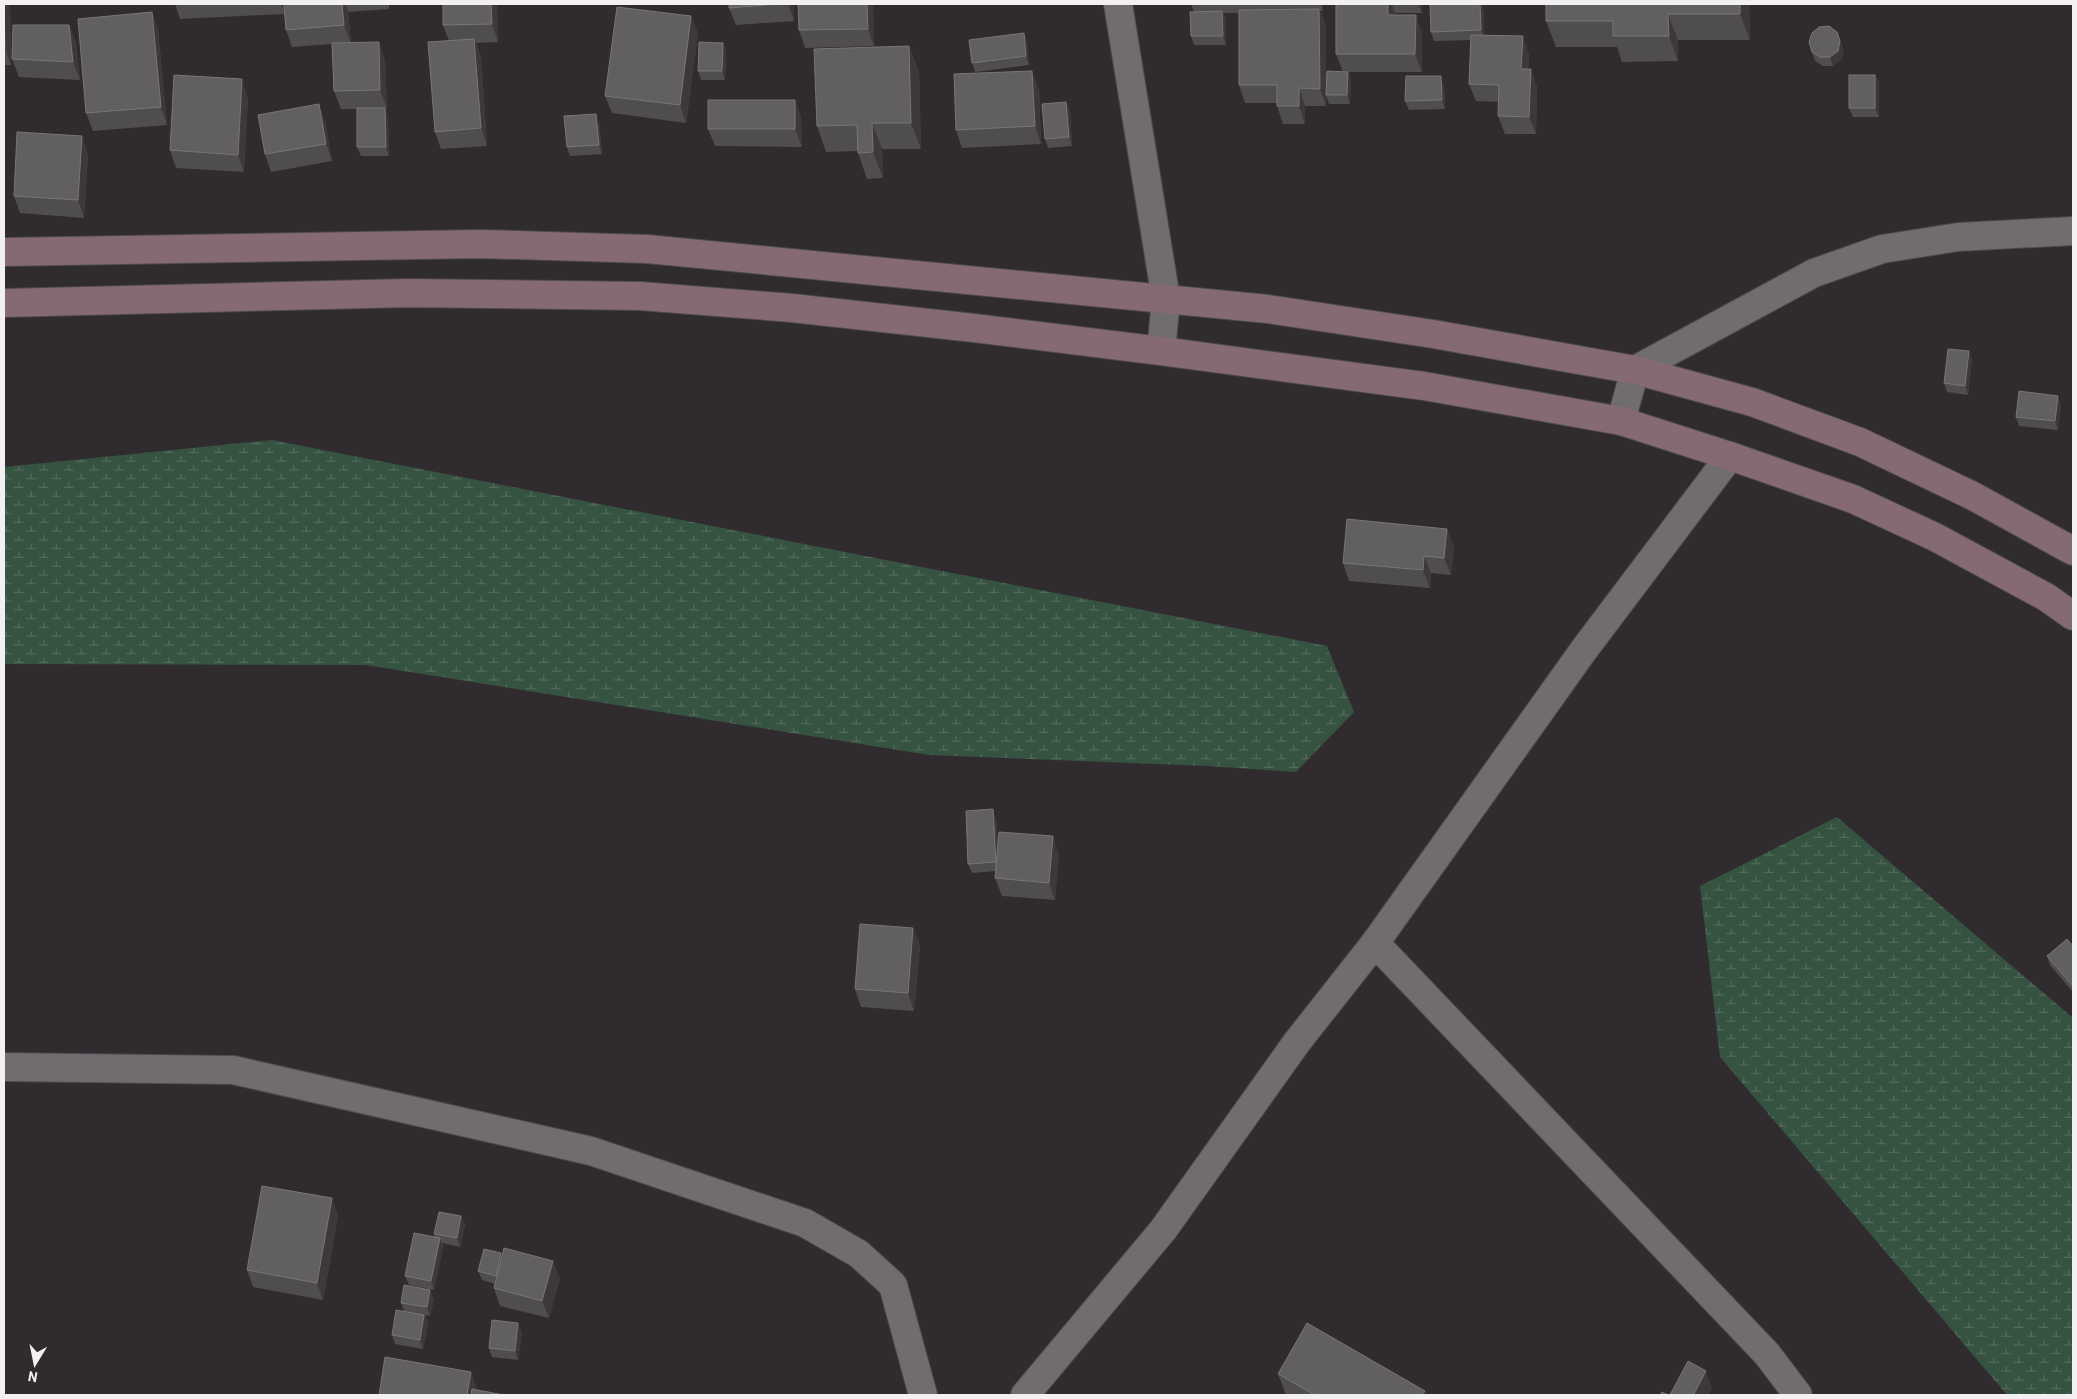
<svg xmlns="http://www.w3.org/2000/svg" width="2077" height="1399" font-family="Barlow,sans-serif">
<style>
.wetland{fill:url(#wetland-marsh)}
.lines{fill:none;stroke-linecap:round;stroke-linejoin:round}
.street-casing{stroke:#4c494c;stroke-width:30}
.secondary-casing{stroke:#4c494c;stroke-width:30}
.street{stroke:#706c70;stroke-width:28}
.secondary{stroke:#866a72;stroke-width:28}
.wall{fill:#504d50}
.shaded-wall{fill:#3c383b}
.building{fill:#625f62;stroke:#787678}
</style>
<defs>
<pattern id="wetland-marsh" width="20" height="14" patternUnits="userSpaceOnUse" patternTransform="scale(1.25)"><rect width="20" height="14" fill="#365241"/><path d="M1 5h8M5 5V1M11 12h8M15 12V8" fill="none" stroke="#546b5d"/></pattern>
</defs>
<rect width="100%" height="100%" fill="#2f2b2e"/>
<g class="wetland">
<path d="M 272,440 L 1327,646 L 1354,712 L 1296,772 L 1207,766 L 929,755 L 366,665 L 4,664 L 4,467 Z"/>
<path d="M 1837,817 L 2073,1018 L 2073,1395 L 2007,1395 L 1720,1057 L 1700,886 Z"/>
</g>
<g class="lines">
<g class="street-casing">
<g id="street">
<path d="M 1118,4 L 1166,299 L 1161,351"/>
<path d="M 1621,421 L 1635,370 L 1814,273 L 1882,249 L 1958,237 L 2073,231"/>
<path d="M 1375,943 L 1767,1354 L 1798,1395"/>
<path d="M 4,1067 L 233,1070 L 591,1151 L 805,1223 L 859,1254 L 893,1285 L 923,1395"/>
<path d="M 1025,1395 L 1163,1230 L 1297,1042 L 1375,943 L 1583,651 L 1730,456"/>
</g>
</g>
<g class="secondary-casing">
<g id="secondary">
<path d="M 4,252 L 481,244 L 647,249 L 1268,309 L 1433,334 L 1635,370 L 1752,402 L 1860,442 L 1973,496 L 2073,551"/>
<path d="M 4,303 L 408,293 L 640,296 L 792,308 L 974,328 L 1161,351 L 1424,386 L 1621,421 L 1730,456 L 1853,499 L 1935,537 L 2046,597 L 2073,616"/>
</g>
</g>
<use href="#street" class="street"/>
<use href="#secondary" class="secondary"/>
</g>
<g class="wall">
<path d="M 4,4 L 10,4 L 11,65 L 4,65 Z"/>
<path d="M 175,4 L 389,4 L 389,9 L 348,12 L 351,43 L 385,60 L 387,108 L 378,108 L 385,108 L 388,117 L 389,156 L 361,156 L 357,147 L 357,109 L 341,109 L 334,91 L 332,44 L 292,47 L 286,30 L 284,14 L 180,19 Z"/>
<path d="M 443,4 L 497,4 L 498,42 L 476,43 L 481,57 L 487,146 L 441,149 L 435,132 L 449,41 L 443,25 Z"/>
<path d="M 729,4 L 793,4 L 794,21 L 736,25 L 729,8 Z"/>
<path d="M 798,4 L 873,4 L 874,46 L 805,48 L 799,30 Z"/>
<path d="M 1191,4 L 1323,4 L 1323,11 L 1320,11 L 1326,27 L 1326,90 L 1343,72 L 1336,54 L 1336,4 L 1422,4 L 1422,13 L 1395,13 L 1395,15 L 1422,33 L 1422,72 L 1348,72 L 1351,81 L 1350,104 L 1329,104 L 1326,96 L 1326,106 L 1305,106 L 1305,124 L 1283,124 L 1277,106 L 1277,103 L 1245,103 L 1239,85 L 1239,13 L 1223,13 L 1226,20 L 1226,45 L 1194,45 L 1191,36 L 1194,12 Z"/>
<path d="M 1483,4 L 1484,35 L 1529,54 L 1528,69 L 1537,87 L 1536,134 L 1505,134 L 1498,116 L 1499,102 L 1476,101 L 1469,84 L 1471,40 L 1434,41 L 1431,32 Z"/>
<path d="M 1546,4 L 1749,4 L 1750,40 L 1678,40 L 1678,61 L 1622,62 L 1617,47 L 1556,47 L 1546,21 Z"/>
<path d="M 152,12 L 158,30 L 167,125 L 93,131 L 86,113 Z"/>
<path d="M 691,16 L 698,34 L 686,123 L 612,113 L 605,96 Z"/>
<path d="M 69,25 L 76,43 L 80,80 L 19,77 L 12,59 Z"/>
<path d="M 1024,33 L 1027,42 L 1029,65 L 975,72 L 972,63 Z"/>
<path d="M 723,43 L 726,52 L 725,80 L 701,80 L 698,71 Z"/>
<path d="M 909,46 L 919,72 L 921,149 L 882,149 L 883,178 L 867,179 L 858,153 L 858,151 L 826,152 L 817,126 Z"/>
<path d="M 1844,50 L 1841,60 L 1833,66 L 1823,66 L 1815,61 L 1812,52 Z"/>
<path d="M 1875,75 L 1879,84 L 1879,117 L 1853,117 L 1849,108 Z"/>
<path d="M 1444,85 L 1445,109 L 1409,110 L 1405,101 Z"/>
<path d="M 1039,89 L 1041,144 L 962,148 L 956,130 Z"/>
<path d="M 248,97 L 244,172 L 176,168 L 170,150 Z"/>
<path d="M 795,100 L 801,118 L 802,147 L 715,146 L 708,129 Z"/>
<path d="M 1066,102 L 1070,111 L 1072,146 L 1048,148 L 1045,139 Z"/>
<path d="M 325,121 L 332,161 L 271,172 L 265,154 Z"/>
<path d="M 599,123 L 602,154 L 570,156 L 567,147 Z"/>
<path d="M 88,154 L 84,218 L 20,213 L 14,196 Z"/>
<path d="M 1969,351 L 1972,360 L 1968,395 L 1947,392 L 1944,383 Z"/>
<path d="M 2058,396 L 2061,405 L 2058,430 L 2019,426 L 2016,417 Z"/>
<path d="M 1447,529 L 1454,547 L 1451,575 L 1431,573 L 1430,588 L 1349,581 L 1343,563 Z"/>
<path d="M 996,818 L 998,843 L 1059,853 L 1055,900 L 1002,896 L 995,878 L 996,871 L 972,873 L 968,864 Z"/>
<path d="M 913,928 L 920,946 L 914,1011 L 861,1007 L 855,989 Z"/>
<path d="M 2073,946 L 2073,992 L 2050,965 L 2047,956 Z"/>
<path d="M 332,1198 L 338,1216 L 323,1300 L 253,1287 L 247,1270 Z"/>
<path d="M 461,1216 L 465,1225 L 460,1247 L 442,1243 L 443,1247 L 434,1290 L 409,1285 L 405,1276 L 435,1237 L 434,1234 Z"/>
<path d="M 502,1256 L 560,1279 L 549,1318 L 500,1306 L 494,1288 L 495,1284 L 482,1280 L 478,1271 Z"/>
<path d="M 434,1299 L 430,1316 L 425,1315 L 428,1324 L 423,1349 L 395,1344 L 392,1335 L 404,1311 L 401,1303 Z"/>
<path d="M 522,1332 L 518,1360 L 492,1357 L 489,1348 Z"/>
<path d="M 1278,1374 L 1425,1391 L 1427,1395 L 1286,1395 Z"/>
</g>
<g class="shaded-wall">
<path d="M 4,4 L 10,4 L 11,65 L 5,48 Z"/>
<path d="M 281,4 L 284,4 L 285,14 Z"/>
<path d="M 342,4 L 345,4 L 348,12 L 351,43 L 344,25 Z"/>
<path d="M 491,4 L 497,4 L 498,42 L 492,24 Z"/>
<path d="M 788,4 L 793,4 L 794,21 Z"/>
<path d="M 867,4 L 873,4 L 874,46 L 868,29 Z"/>
<path d="M 1321,4 L 1323,4 L 1323,11 Z"/>
<path d="M 1388,4 L 1392,4 L 1395,13 L 1395,33 L 1388,15 Z"/>
<path d="M 1418,4 L 1422,4 L 1422,13 Z"/>
<path d="M 1480,4 L 1483,4 L 1485,39 L 1481,30 Z"/>
<path d="M 1740,4 L 1749,4 L 1750,40 L 1740,14 Z"/>
<path d="M 1319,9 L 1326,27 L 1326,106 L 1320,89 Z"/>
<path d="M 1222,11 L 1226,20 L 1226,45 L 1223,36 Z"/>
<path d="M 152,12 L 158,30 L 167,125 L 161,107 Z"/>
<path d="M 1668,14 L 1678,40 L 1678,61 L 1669,36 Z"/>
<path d="M 1416,15 L 1422,33 L 1422,72 L 1415,54 Z"/>
<path d="M 691,16 L 698,34 L 686,123 L 680,105 Z"/>
<path d="M 69,25 L 76,43 L 80,80 L 73,62 Z"/>
<path d="M 1837,32 L 1844,50 L 1841,60 L 1833,66 L 1830,57 Z"/>
<path d="M 1024,33 L 1027,42 L 1029,65 L 1026,56 Z"/>
<path d="M 1523,36 L 1529,54 L 1527,86 L 1521,69 Z"/>
<path d="M 474,39 L 481,57 L 487,146 L 481,128 Z"/>
<path d="M 379,42 L 385,60 L 387,108 L 380,90 Z"/>
<path d="M 723,43 L 726,52 L 725,80 L 722,71 Z"/>
<path d="M 909,46 L 919,72 L 921,149 L 911,123 Z"/>
<path d="M 1531,69 L 1537,87 L 1536,134 L 1529,117 Z"/>
<path d="M 1032,71 L 1039,89 L 1041,144 L 1035,126 Z"/>
<path d="M 1348,72 L 1351,81 L 1350,104 L 1347,95 Z"/>
<path d="M 1875,75 L 1879,84 L 1879,117 L 1875,108 Z"/>
<path d="M 1441,76 L 1444,85 L 1445,109 L 1442,100 Z"/>
<path d="M 242,79 L 248,97 L 244,172 L 238,155 Z"/>
<path d="M 1299,88 L 1305,106 L 1305,124 L 1299,106 Z"/>
<path d="M 795,100 L 801,118 L 802,147 L 795,129 Z"/>
<path d="M 1066,102 L 1070,111 L 1072,146 L 1069,137 Z"/>
<path d="M 319,104 L 325,121 L 332,161 L 326,144 Z"/>
<path d="M 385,108 L 388,117 L 389,156 L 386,147 Z"/>
<path d="M 596,114 L 599,123 L 602,154 L 599,145 Z"/>
<path d="M 872,123 L 882,149 L 883,178 L 873,152 Z"/>
<path d="M 82,136 L 88,154 L 84,218 L 78,200 Z"/>
<path d="M 1969,351 L 1972,360 L 1968,395 L 1965,386 Z"/>
<path d="M 2058,396 L 2061,405 L 2058,430 L 2055,421 Z"/>
<path d="M 1447,529 L 1454,547 L 1451,575 L 1444,558 Z"/>
<path d="M 1424,556 L 1431,573 L 1430,588 L 1423,570 Z"/>
<path d="M 993,809 L 996,818 L 999,871 L 996,862 Z"/>
<path d="M 1053,836 L 1059,853 L 1055,900 L 1049,883 Z"/>
<path d="M 913,928 L 920,946 L 914,1011 L 908,993 Z"/>
<path d="M 332,1198 L 338,1216 L 323,1300 L 317,1283 Z"/>
<path d="M 461,1216 L 465,1225 L 460,1247 L 457,1238 Z"/>
<path d="M 440,1238 L 443,1247 L 434,1290 L 431,1281 Z"/>
<path d="M 501,1253 L 504,1262 L 499,1285 L 496,1276 Z"/>
<path d="M 553,1261 L 560,1279 L 549,1318 L 542,1301 Z"/>
<path d="M 430,1290 L 434,1299 L 430,1316 L 427,1307 Z"/>
<path d="M 424,1315 L 428,1324 L 423,1349 L 420,1340 Z"/>
<path d="M 518,1323 L 522,1332 L 518,1360 L 515,1351 Z"/>
<path d="M 1706,1371 L 1712,1388 L 1709,1395 L 1694,1395 L 1694,1394 Z"/>
<path d="M 471,1372 L 477,1389 L 476,1395 L 467,1395 Z"/>
<path d="M 1425,1391 L 1427,1395 L 1422,1395 Z"/>
</g>
<g class="building">
<path d="M 284,4 L 342,4 L 344,25 L 286,30 Z"/>
<path d="M 443,4 L 491,4 L 492,24 L 443,25 Z"/>
<path d="M 729,4 L 778,4 L 729,8 Z"/>
<path d="M 798,4 L 867,4 L 868,29 L 799,30 Z"/>
<path d="M 1336,4 L 1388,4 L 1388,15 L 1416,15 L 1415,54 L 1336,54 Z"/>
<path d="M 1430,4 L 1480,4 L 1481,30 L 1431,32 Z"/>
<path d="M 1546,4 L 1740,4 L 1740,14 L 1668,14 L 1669,36 L 1613,36 L 1613,21 L 1546,21 Z"/>
<path d="M 4,7 L 5,48 L 4,48 Z"/>
<path d="M 617,7 L 691,16 L 680,105 L 605,96 Z"/>
<path d="M 1319,9 L 1320,89 L 1299,88 L 1299,106 L 1277,106 L 1277,85 L 1239,85 L 1239,10 Z"/>
<path d="M 1222,11 L 1223,36 L 1191,36 L 1190,12 Z"/>
<path d="M 152,12 L 161,107 L 86,113 L 78,19 Z"/>
<path d="M 13,25 L 69,25 L 73,62 L 12,59 Z"/>
<path d="M 1829,26 L 1837,32 L 1840,41 L 1838,51 L 1830,57 L 1820,57 L 1812,52 L 1809,42 L 1812,33 L 1819,27 Z"/>
<path d="M 1024,33 L 1026,56 L 972,63 L 969,40 Z"/>
<path d="M 1471,35 L 1523,36 L 1521,69 L 1531,69 L 1529,117 L 1498,116 L 1499,85 L 1469,84 Z"/>
<path d="M 474,39 L 481,128 L 435,132 L 428,42 Z"/>
<path d="M 379,42 L 380,90 L 334,91 L 332,43 Z"/>
<path d="M 699,42 L 723,43 L 722,71 L 698,71 Z"/>
<path d="M 909,46 L 911,123 L 872,123 L 873,152 L 858,153 L 857,125 L 817,126 L 814,49 Z"/>
<path d="M 1032,71 L 1035,126 L 956,130 L 954,74 Z"/>
<path d="M 1327,71 L 1348,72 L 1347,95 L 1326,95 Z"/>
<path d="M 174,75 L 242,79 L 238,155 L 170,150 Z"/>
<rect x="1849" y="75" width="26" height="33"/>
<path d="M 1406,76 L 1441,76 L 1442,100 L 1405,101 Z"/>
<rect x="708" y="100" width="87" height="29"/>
<path d="M 1066,102 L 1069,137 L 1045,139 L 1042,104 Z"/>
<path d="M 319,104 L 326,144 L 265,154 L 258,115 Z"/>
<path d="M 357,108 L 385,108 L 386,147 L 357,147 Z"/>
<path d="M 596,114 L 599,145 L 567,147 L 564,116 Z"/>
<path d="M 17,132 L 82,136 L 78,200 L 14,196 Z"/>
<path d="M 1948,349 L 1969,351 L 1965,386 L 1944,383 Z"/>
<path d="M 2019,391 L 2058,396 L 2055,421 L 2016,417 Z"/>
<path d="M 1347,519 L 1447,529 L 1444,558 L 1424,556 L 1423,570 L 1343,563 Z"/>
<path d="M 993,809 L 996,862 L 968,864 L 966,811 Z"/>
<path d="M 999,832 L 1053,836 L 1049,883 L 995,878 Z"/>
<path d="M 860,924 L 913,928 L 908,993 L 855,989 Z"/>
<path d="M 2067,939 L 2073,946 L 2073,983 L 2072,985 L 2047,956 Z"/>
<path d="M 262,1186 L 332,1198 L 317,1283 L 247,1270 Z"/>
<path d="M 439,1212 L 461,1216 L 457,1238 L 434,1234 Z"/>
<path d="M 414,1233 L 440,1238 L 431,1281 L 405,1276 Z"/>
<path d="M 504,1248 L 553,1261 L 542,1301 L 494,1288 Z"/>
<path d="M 484,1249 L 501,1253 L 496,1276 L 478,1271 Z"/>
<path d="M 404,1285 L 430,1290 L 427,1307 L 401,1303 Z"/>
<path d="M 396,1310 L 424,1315 L 420,1340 L 392,1335 Z"/>
<path d="M 492,1320 L 518,1323 L 515,1351 L 489,1348 Z"/>
<path d="M 1307,1323 L 1425,1391 L 1422,1395 L 1315,1395 L 1278,1374 Z"/>
<path d="M 385,1357 L 471,1372 L 467,1395 L 379,1395 Z"/>
<path d="M 1688,1361 L 1706,1371 L 1694,1394 L 1697,1395 L 1670,1395 Z"/>
<path d="M 472,1389 L 504,1395 L 471,1395 Z"/>
<path d="M 1662,1392 L 1668,1395 L 1660,1395 Z"/>
</g>
<rect width="2077" height="1399" fill="none" stroke="#f2f0f2" stroke-width="10"/>
<g transform="translate(35 1364) rotate(190)" stroke="#2f2b2e" stroke-width="4" paint-order="stroke">
<path d="M0-4L9 19L0 12L-9 19Z" fill="#f2f0f2"/>
<text y="-8" font-size="14" font-weight="bold" text-anchor="middle" fill="#f2f0f2">N</text>
</g>
</svg>
